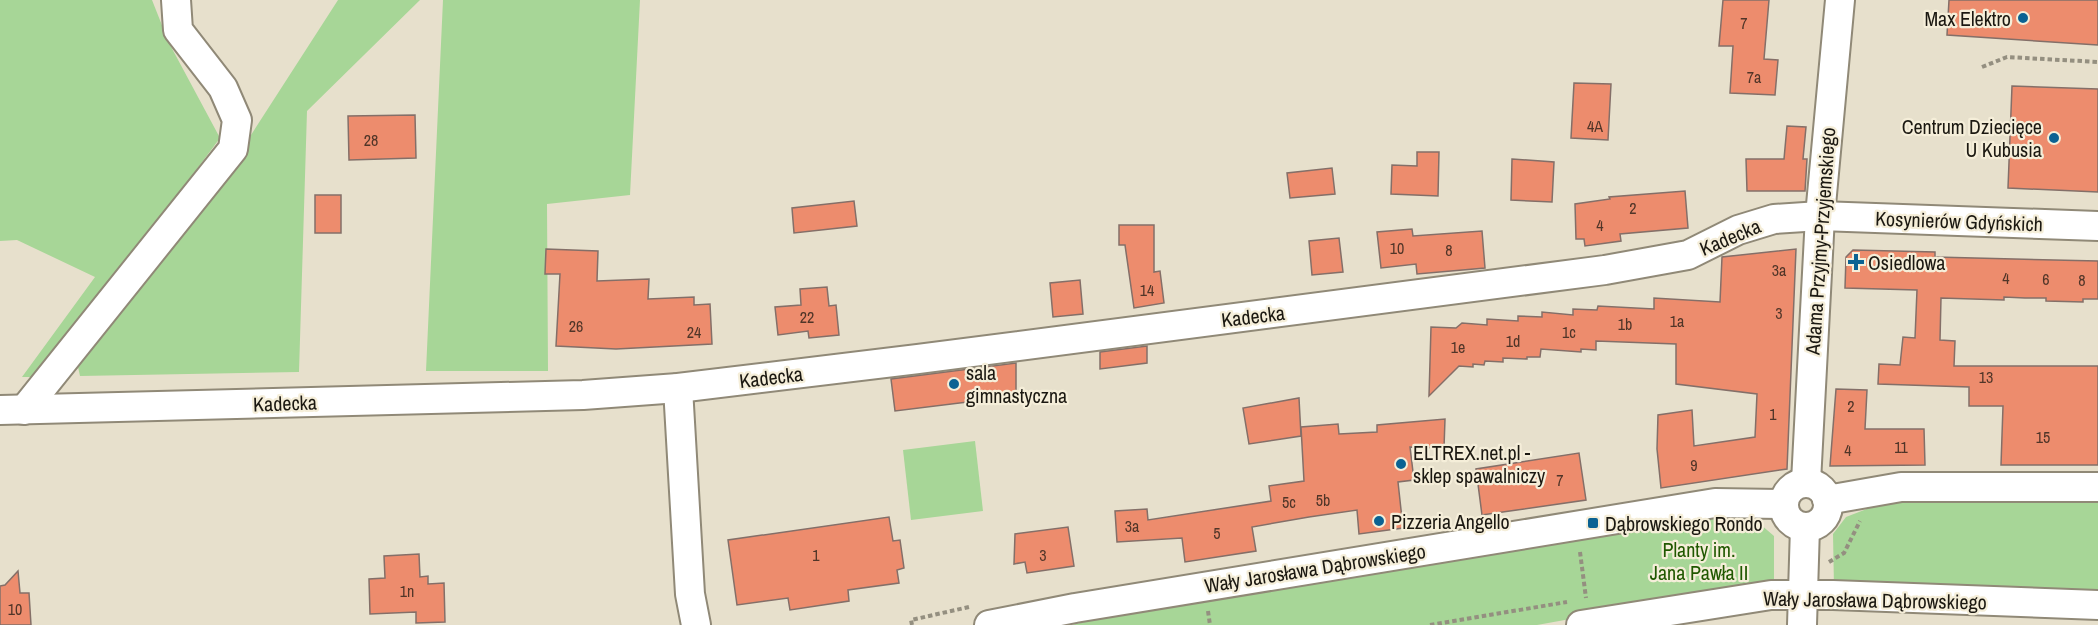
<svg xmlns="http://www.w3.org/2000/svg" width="2098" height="625" font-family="'Archivo Narrow',sans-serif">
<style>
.green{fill:#a7d697}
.building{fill:#ed8c6d;stroke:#846f68;stroke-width:1.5}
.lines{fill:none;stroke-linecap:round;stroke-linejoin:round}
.minor-casing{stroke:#908977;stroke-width:32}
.path{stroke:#948f80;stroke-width:4;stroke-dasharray:4.5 3;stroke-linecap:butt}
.minor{stroke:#fff;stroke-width:28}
.poi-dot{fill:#0b6293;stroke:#f5eed9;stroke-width:2}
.labels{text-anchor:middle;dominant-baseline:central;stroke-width:4.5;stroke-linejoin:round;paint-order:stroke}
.number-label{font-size:16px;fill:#503528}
.poi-label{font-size:20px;fill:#1b1811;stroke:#f5eed9;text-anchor:start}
.street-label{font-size:20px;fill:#1b1811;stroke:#f5eed9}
.park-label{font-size:20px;fill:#205800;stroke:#f5eed9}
</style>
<rect width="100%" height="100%" fill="#e7e0cc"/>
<g class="green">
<path d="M 0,0 L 152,0 L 169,43 L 220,138 L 42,377 L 22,377 L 95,277 L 17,240 L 0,241 Z"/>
<path d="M 338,0 L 420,0 L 307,111 L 299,372 L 80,376 L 76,358 L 240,152 Z"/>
<path d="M 443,0 L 640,0 L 630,195 L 547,204 L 548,371 L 426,371 Z"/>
<path d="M 975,441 L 983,511 L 911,520 L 903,450 Z"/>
<path d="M 1890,500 L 2098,501 L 2098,596 L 1834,588 L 1833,534 L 1846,517 Z"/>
<path d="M 1739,514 L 1739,524 L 1760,524 L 1774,536 L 1774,588 L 1587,616 L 1537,625 L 1071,625 L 1128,612 Z"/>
</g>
<g class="building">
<path d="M 1723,0 L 1769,0 L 1764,59 L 1778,60 L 1775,95 L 1730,93 L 1733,46 L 1719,46 Z"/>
<path d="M 1949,0 L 2098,0 L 2098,45 L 1947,35 Z"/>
<path d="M 1574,83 L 1611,84 L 1608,140 L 1571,138 Z"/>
<path d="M 2012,86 L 2098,89 L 2098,192 L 2008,188 Z"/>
<path d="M 415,115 L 416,158 L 349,160 L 348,116 Z"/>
<path d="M 1787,126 L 1806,127 L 1803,159 L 1807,159 L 1805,191 L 1747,191 L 1746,159 L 1784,159 Z"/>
<path d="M 1417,152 L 1439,152 L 1438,196 L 1391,194 L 1392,165 L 1417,166 Z"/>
<path d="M 1512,159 L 1554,162 L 1552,202 L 1511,200 Z"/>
<path d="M 1332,168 L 1335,194 L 1290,198 L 1287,173 Z"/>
<path d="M 1685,191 L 1688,228 L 1620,234 L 1621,241 L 1585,246 L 1584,239 L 1576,239 L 1575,204 L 1610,199 L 1609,197 Z"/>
<rect x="315" y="195" width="26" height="38"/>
<path d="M 854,201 L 857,226 L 794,233 L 792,208 Z"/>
<path d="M 1119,225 L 1154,225 L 1154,272 L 1160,271 L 1164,303 L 1134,308 L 1125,245 L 1119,245 Z"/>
<path d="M 1412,229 L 1413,236 L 1482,231 L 1485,268 L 1417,274 L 1416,264 L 1381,268 L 1377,232 Z"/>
<path d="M 1339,238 L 1343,272 L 1312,275 L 1309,241 Z"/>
<path d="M 546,249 L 598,251 L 597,281 L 649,279 L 648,299 L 694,297 L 694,305 L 710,304 L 712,344 L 616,349 L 556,346 L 560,274 L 545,274 Z"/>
<path d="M 1796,249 L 1787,469 L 1661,488 L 1657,449 L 1658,415 L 1692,410 L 1694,446 L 1755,437 L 1757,394 L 1676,384 L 1676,344 L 1596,341 L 1596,350 L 1581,349 L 1581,352 L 1541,349 L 1540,357 L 1527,357 L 1527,359 L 1503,358 L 1503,362 L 1485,361 L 1484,365 L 1473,364 L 1473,367 L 1459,366 L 1429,396 L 1431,327 L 1456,328 L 1462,323 L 1487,325 L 1487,319 L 1518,321 L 1518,316 L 1542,317 L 1542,312 L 1573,315 L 1573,309 L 1597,310 L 1598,306 L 1654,309 L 1654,298 L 1720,302 L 1722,257 Z"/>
<path d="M 1853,250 L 1935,252 L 1935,257 L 2098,261 L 2098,299 L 2083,299 L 2083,302 L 2046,301 L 2046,298 L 2025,298 L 2004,297 L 2004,300 L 1941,298 L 1940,340 L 1955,341 L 1954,366 L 2098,366 L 2098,465 L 2001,465 L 2003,406 L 1969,406 L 1969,387 L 1878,384 L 1879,364 L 1900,365 L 1903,337 L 1915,338 L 1917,290 L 1845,288 L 1846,257 Z"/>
<path d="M 1080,280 L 1083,314 L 1053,317 L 1050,283 Z"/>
<path d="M 827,287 L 829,306 L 836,305 L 839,335 L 809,338 L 808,331 L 778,335 L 775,307 L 801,305 L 800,289 Z"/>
<path d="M 1147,346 L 1147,363 L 1100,369 L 1100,352 Z"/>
<path d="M 1016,363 L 1016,396 L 895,411 L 891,379 Z"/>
<path d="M 1836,389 L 1867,390 L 1865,429 L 1924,429 L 1925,465 L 1830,466 Z"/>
<path d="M 1299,398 L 1301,436 L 1249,444 L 1243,408 Z"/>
<path d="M 1445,419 L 1444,448 L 1410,447 L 1414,480 L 1398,482 L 1403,528 L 1359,534 L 1357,510 L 1309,517 L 1252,527 L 1256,551 L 1185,562 L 1182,538 L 1117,542 L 1115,511 L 1147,509 L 1148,520 L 1271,501 L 1269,486 L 1304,481 L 1301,427 L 1338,424 L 1339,434 L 1377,432 L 1377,425 Z"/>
<path d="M 1579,453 L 1586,500 L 1482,515 L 1476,469 Z"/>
<path d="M 889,517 L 893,541 L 900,540 L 904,568 L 897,570 L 899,583 L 848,590 L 849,601 L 790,610 L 788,598 L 737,605 L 728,540 Z"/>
<path d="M 1068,527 L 1074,566 L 1027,573 L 1025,562 L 1014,564 L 1015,534 Z"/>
<path d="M 419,554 L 420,577 L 428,576 L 428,584 L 444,583 L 445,622 L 416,623 L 416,612 L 370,614 L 369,579 L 385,578 L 384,556 Z"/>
<path d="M 18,571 L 20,593 L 29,593 L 31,625 L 0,625 L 0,586 L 5,585 Z"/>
</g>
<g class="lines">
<g class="minor-casing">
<g id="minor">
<path d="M 678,388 L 690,594 L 696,625"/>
<path d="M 0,410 L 583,395 L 678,388 L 918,359 L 1605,270 L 1688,255 L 1738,230 L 1774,219 L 1820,216 L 2098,226"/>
<path d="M 24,410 L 233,149 L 237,120 L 223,88 L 178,30 L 176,0"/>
<path d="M 1806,482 L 1820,216 L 1840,0"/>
<circle cx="1806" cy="505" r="22"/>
<path d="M 1827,500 L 1901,487 L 2098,487"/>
<path d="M 989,625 L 1075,608 L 1715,503 L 1784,504"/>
<path d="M 1581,625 L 1771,595 L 1833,595 L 2098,605"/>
<path d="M 1802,625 L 1805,527"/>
</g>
</g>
<g class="path">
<path d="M 1982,67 L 2007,57 L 2098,62"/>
<path d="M 1580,552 L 1586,598"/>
<path d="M 1829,562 L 1844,553 L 1860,521"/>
<path d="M 1208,611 L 1210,625"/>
<path d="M 912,625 L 911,620 L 969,607"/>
<path d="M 1430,625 L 1567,602"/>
</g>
<use href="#minor" class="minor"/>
</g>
<g class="poi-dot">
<circle cx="2023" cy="18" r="6"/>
<circle cx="2054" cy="138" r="6"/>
<path d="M1853 253h6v6h6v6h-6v6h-6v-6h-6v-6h6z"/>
<circle cx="954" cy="384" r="6"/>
<circle cx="1401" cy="464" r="6"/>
<circle cx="1379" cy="521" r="6"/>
<rect x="1587" y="517" width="12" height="12" rx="3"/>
</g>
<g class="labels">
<g class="number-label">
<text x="1744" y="23">7</text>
<text x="1754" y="77">7a</text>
<text x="1595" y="126">4A</text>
<text x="371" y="140">28</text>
<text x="1633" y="208">2</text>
<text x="1600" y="225">4</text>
<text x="1397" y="248">10</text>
<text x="1449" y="250">8</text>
<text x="1779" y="270">3a</text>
<text x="2006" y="278">4</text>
<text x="2046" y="279">6</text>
<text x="2082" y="280">8</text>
<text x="1147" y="290">14</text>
<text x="1779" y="313">3</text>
<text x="807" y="317">22</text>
<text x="1677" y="321">1a</text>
<text x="1625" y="324">1b</text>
<text x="576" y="326">26</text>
<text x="694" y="332">24</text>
<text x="1569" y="332">1c</text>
<text x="1513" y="341">1d</text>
<text x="1458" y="347">1e</text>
<text x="1986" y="377">13</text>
<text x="1851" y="406">2</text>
<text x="1773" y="414">1</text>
<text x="2043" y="437">15</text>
<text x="1901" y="447">11</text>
<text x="1848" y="450">4</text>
<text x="1694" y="465">9</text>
<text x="1560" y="480">7</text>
<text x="1323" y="500">5b</text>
<text x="1289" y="502">5c</text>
<text x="1132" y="526">3a</text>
<text x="1217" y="533">5</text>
<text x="816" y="555">1</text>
<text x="1043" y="555">3</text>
<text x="407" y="591">1n</text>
<text x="15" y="609">10</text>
</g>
<g class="poi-label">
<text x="2011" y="18" text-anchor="end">Max Elektro</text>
<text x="2042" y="126" text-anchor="end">Centrum Dziecięce<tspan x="2042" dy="23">U Kubusia</tspan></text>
<text x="1868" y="262">Osiedlowa</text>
<text x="966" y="372">sala<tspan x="966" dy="23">gimnastyczna</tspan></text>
<text x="1413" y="452">ELTREX.net.pl -<tspan x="1413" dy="23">sklep spawalniczy</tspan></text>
<text x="1391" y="521">Pizzeria Angello</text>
<text x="1605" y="523">Dąbrowskiego Rondo</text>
</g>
<g class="street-label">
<text transform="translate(1959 221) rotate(2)">Kosynierów Gdyńskich</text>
<text transform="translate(1730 237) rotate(-23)">Kadecka</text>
<text transform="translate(1820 241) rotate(-86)">Adama Przyjmy-Przyjemskiego</text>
<text transform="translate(1253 316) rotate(-7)">Kadecka</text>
<text transform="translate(771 377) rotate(-7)">Kadecka</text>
<text transform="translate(285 403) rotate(-2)">Kadecka</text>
<text transform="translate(1315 568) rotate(-9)">Wały Jarosława Dąbrowskiego</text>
<text transform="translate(1875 600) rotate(1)">Wały Jarosława Dąbrowskiego</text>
</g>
<g class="park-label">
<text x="1699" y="549">Planty im.<tspan x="1699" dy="23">Jana Pawła II</tspan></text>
</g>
</g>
</svg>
